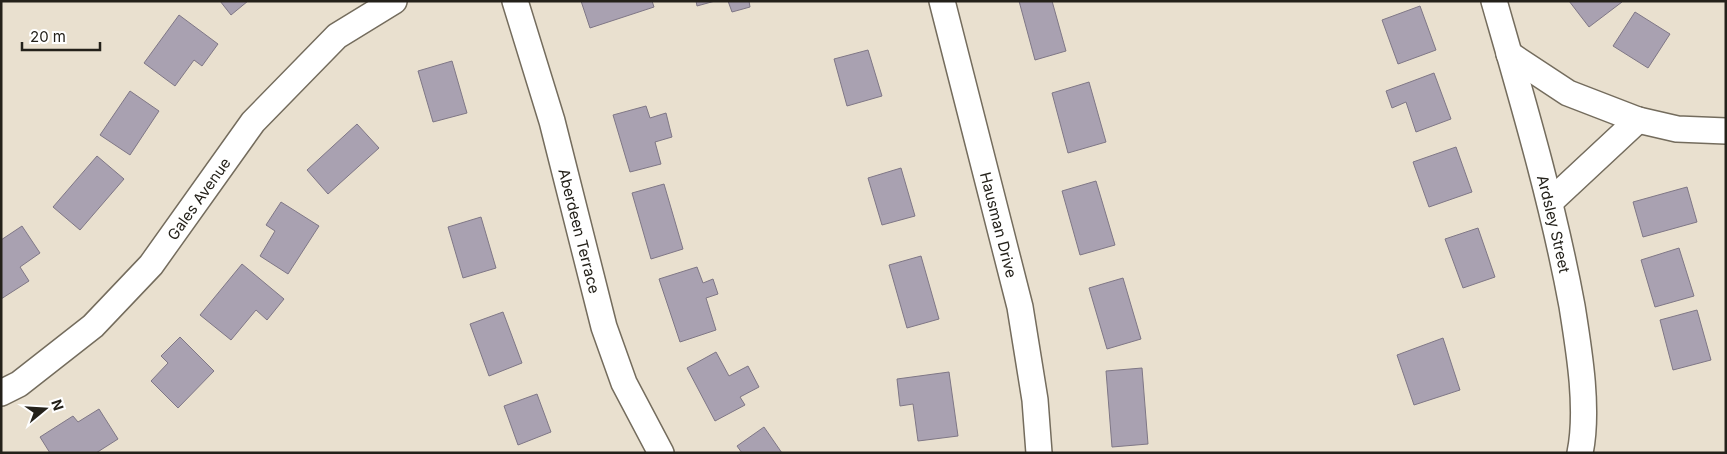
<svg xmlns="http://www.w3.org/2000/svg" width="1727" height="454" font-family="Inter,sans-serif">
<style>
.building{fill:#a9a1b1;stroke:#7f7786}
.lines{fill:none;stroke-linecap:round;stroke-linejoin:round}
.minor-casing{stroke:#746c5d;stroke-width:28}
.minor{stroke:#fff;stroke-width:25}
.labels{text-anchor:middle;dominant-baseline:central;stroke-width:4;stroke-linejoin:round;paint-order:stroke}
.street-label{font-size:15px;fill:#24211a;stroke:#fff}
</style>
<rect width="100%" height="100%" fill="#e9e0cf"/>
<g class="building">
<path d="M 220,1 L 248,1 L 231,15 Z"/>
<path d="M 581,1 L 652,1 L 654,7 L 590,28 Z"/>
<path d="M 696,1 L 715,1 L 697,6 Z"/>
<path d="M 728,1 L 749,1 L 750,7 L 732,12 Z"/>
<path d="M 1019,1 L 1052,1 L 1066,51 L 1035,60 Z"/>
<path d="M 1569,1 L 1621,1 L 1622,2 L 1589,27 Z"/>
<path d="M 1420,6 L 1436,50 L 1398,64 L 1382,20 Z"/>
<path d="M 1635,12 L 1670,34 L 1648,68 L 1613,46 Z"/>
<path d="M 179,15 L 218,44 L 202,66 L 194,60 L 175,86 L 144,63 Z"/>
<path d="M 868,50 L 882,96 L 847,106 L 834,59 Z"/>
<path d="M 452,61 L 467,113 L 433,122 L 418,71 Z"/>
<path d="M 1434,73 L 1451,119 L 1416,132 L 1406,102 L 1392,108 L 1386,91 Z"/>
<path d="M 1089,82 L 1106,142 L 1068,153 L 1052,93 Z"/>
<path d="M 130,91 L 159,111 L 130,155 L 100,135 Z"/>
<path d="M 646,106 L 650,118 L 666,113 L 672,137 L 655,142 L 661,164 L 630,172 L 613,115 Z"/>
<path d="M 357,124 L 379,148 L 328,194 L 307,170 Z"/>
<path d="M 1456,147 L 1472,192 L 1429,207 L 1413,162 Z"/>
<path d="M 97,156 L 124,179 L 80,230 L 53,207 Z"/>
<path d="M 901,168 L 915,216 L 882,225 L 868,178 Z"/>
<path d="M 1096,181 L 1115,245 L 1080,255 L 1062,191 Z"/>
<path d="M 664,184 L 683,249 L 651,259 L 632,193 Z"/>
<path d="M 1687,187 L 1697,222 L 1643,237 L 1633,202 Z"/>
<path d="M 281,202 L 319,226 L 288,274 L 260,256 L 275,231 L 266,225 Z"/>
<path d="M 481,217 L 496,268 L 463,278 L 448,227 Z"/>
<path d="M 22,226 L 40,253 L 20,267 L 29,281 L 1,299 L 1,240 Z"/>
<path d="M 1478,228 L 1495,277 L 1463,288 L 1445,239 Z"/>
<path d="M 1679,248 L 1694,296 L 1655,307 L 1641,260 Z"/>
<path d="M 921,256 L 939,319 L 907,328 L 889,265 Z"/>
<path d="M 242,264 L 284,299 L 267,320 L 256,310 L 231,340 L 200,315 Z"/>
<path d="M 697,267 L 703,283 L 713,279 L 718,294 L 706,298 L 716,330 L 680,342 L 659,279 Z"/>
<path d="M 1123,278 L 1141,339 L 1107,349 L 1089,288 Z"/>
<path d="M 1697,310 L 1711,360 L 1673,370 L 1660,320 Z"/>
<path d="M 503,312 L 522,363 L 489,376 L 470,324 Z"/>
<path d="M 180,337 L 214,371 L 178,408 L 151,381 L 168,363 L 161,356 Z"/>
<path d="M 1443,338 L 1460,390 L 1414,405 L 1397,355 Z"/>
<path d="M 716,352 L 729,376 L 748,366 L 759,387 L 740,397 L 745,405 L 715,421 L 687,368 Z"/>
<path d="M 1142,368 L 1148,444 L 1112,447 L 1106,371 Z"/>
<path d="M 949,372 L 958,436 L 918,441 L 913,404 L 900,406 L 897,379 Z"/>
<path d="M 537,394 L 551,432 L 518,445 L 504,406 Z"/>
<path d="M 99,409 L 118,439 L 96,453 L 50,453 L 40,437 L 73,416 L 78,422 Z"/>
<path d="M 764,427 L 782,453 L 742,453 L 737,446 Z"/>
</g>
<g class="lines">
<g class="minor-casing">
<g id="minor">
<path id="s1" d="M 515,1 L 552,121 L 604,327 L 624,383 L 661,453"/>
<path id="s2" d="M 942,1 L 1020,307 L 1035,400 L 1039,453"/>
<path id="s3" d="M 1494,1 C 1523,102 1553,203 1572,306 C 1579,350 1589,409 1580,453"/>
<path d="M 1509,54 L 1568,93 L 1638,120 L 1677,129 L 1726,131"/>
<path d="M 1550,202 L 1638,120"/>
<path id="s4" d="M 1,393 L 19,384 L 93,326 L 151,265 L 253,122 L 337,36 L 394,1"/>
</g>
</g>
<use href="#minor" class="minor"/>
</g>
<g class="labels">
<g class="street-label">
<text stroke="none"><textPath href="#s4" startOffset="280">Gales Avenue</textPath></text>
<text stroke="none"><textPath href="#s3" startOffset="231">Ardsley Street</textPath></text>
<text stroke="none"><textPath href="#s2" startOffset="231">Hausman Drive</textPath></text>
<text stroke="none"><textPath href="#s1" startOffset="239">Aberdeen Terrace</textPath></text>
</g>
</g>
<rect width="1727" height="454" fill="none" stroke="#24211a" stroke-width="5"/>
<g transform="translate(45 409) rotate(72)" stroke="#ffffff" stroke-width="4" paint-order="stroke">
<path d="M0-4L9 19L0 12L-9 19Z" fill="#24211a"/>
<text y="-8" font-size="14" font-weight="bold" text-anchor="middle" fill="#24211a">N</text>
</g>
<path d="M22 42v8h78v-8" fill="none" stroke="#24211a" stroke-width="2.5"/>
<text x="30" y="42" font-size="15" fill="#24211a" stroke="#ffffff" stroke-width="4" paint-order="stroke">20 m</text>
</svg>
